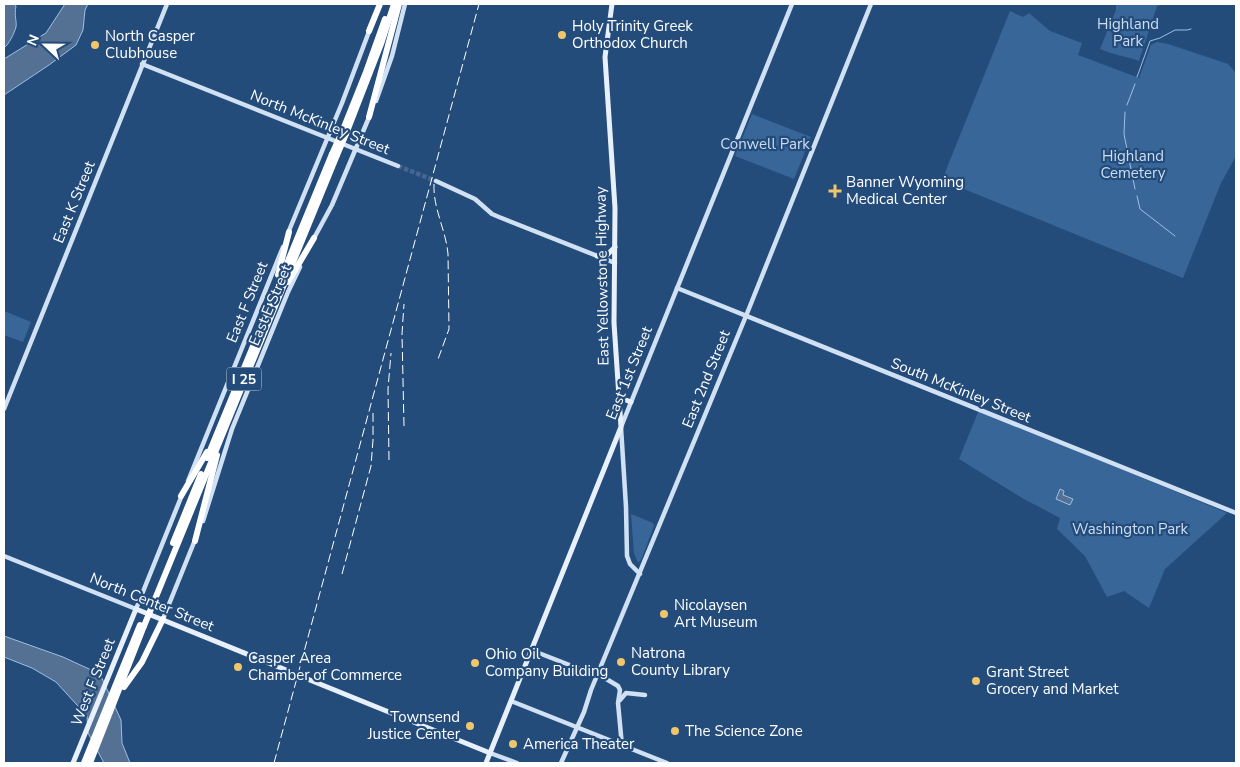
<svg xmlns="http://www.w3.org/2000/svg" width="1240" height="767" font-family="'Nunito Sans',sans-serif">
<style>
.green{fill:#386699}
.water{fill:#547194;stroke:#9cc0e5}
.lines{fill:none;stroke-linecap:round;stroke-linejoin:round}
.stream{stroke:#9cc0e5;stroke-width:1}
.secondary-tunnel{stroke:#45678f;stroke-width:4.5;stroke-dasharray:4.5 2;stroke-linecap:butt}
.primary-tunnel{stroke:#45678f;stroke-width:5;stroke-dasharray:5 2.5;stroke-linecap:butt}
.secondary{stroke:#d1e1f4;stroke-width:4.5}
.primary{stroke:#e8f0fc;stroke-width:5}
.highway{stroke:#fff;stroke-width:6}
.rail{stroke:#fff;stroke-width:1;stroke-dasharray:9 4;stroke-linecap:butt}
.highway-bridge{stroke:#fff;stroke-width:6}
.poi-dot{fill:#efc66c;stroke:#244c7b;stroke-width:2}
.labels{text-anchor:middle;dominant-baseline:central;stroke-width:4.5;stroke-linejoin:round;paint-order:stroke}
.shield{fill:#244c7b;stroke:#bdc9d7;stroke-width:1}
.shield-label{font-size:14px;font-weight:bold;fill:#fff}
.park-label{font-size:15px;fill:#cbdef4;stroke:#244c7b}
.poi-label{font-size:15px;fill:#fff;stroke:#244c7b;text-anchor:start}
.street-label{font-size:15px;fill:#fff;stroke:#244c7b}
</style>
<rect width="100%" height="100%" fill="#244c7b"/>
<g class="green">
<path d="M 1116,4 L 1164,4 L 1157,6 L 1139,61 C 1125,56 1114,55 1100,49 L 1116,10 Z"/>
<path d="M 1010,11 L 1023,17 L 1029,13 L 1050,31 L 1082,43 L 1078,55 L 1139,78 L 1151,45 L 1157,42 L 1168,44 L 1228,64 L 1236,73 L 1236,156 L 1221,183 L 1183,278 L 942,180 Z"/>
<path d="M 752,114 L 811,137 L 794,179 L 735,156 Z"/>
<path d="M 4,311 L 31,322 L 23,342 L 4,335 Z"/>
<path d="M 979,410 L 1227,513 L 1165,569 L 1149,608 L 1124,591 L 1107,597 L 1085,556 L 1057,529 L 1060,518 L 1022,498 L 959,459 Z"/>
<path d="M 631,514 L 653,523 L 654,526 L 641,560 L 638,563 L 634,553 Z"/>
</g>
<g class="water">
<path d="M 4,4 L 14,4 L 16,6 C 14,15 17,22 16,27 C 14,34 9,44 4,48 Z"/>
<path d="M 65,4 L 88,4 L 85,10 L 83,30 L 76,45 L 49,65 L 4,95 L 4,59 L 46,33 Z"/>
<path d="M 1060,489 L 1064,491 L 1063,495 L 1073,499 L 1070,505 L 1056,499 Z"/>
<path d="M 4,636 L 63,657 L 100,674 L 121,720 L 122,743 L 130,763 L 104,763 L 88,733 L 87,716 L 56,682 L 32,668 L 4,657 Z"/>
</g>
<g class="lines">
<g class="stream">
<path d="M 1137,77 L 1150,41 L 1160,38 L 1175,30 L 1187,30 L 1191,29"/>
<path d="M 1127,105 L 1135,84"/>
<path d="M 1125,112 L 1124,134 L 1135,189"/>
<path d="M 1137,196 L 1140,209 L 1175,236"/>
</g>
<path class="secondary-tunnel" d="M 398,166 L 436,181"/>
<path class="primary-tunnel" d="M 291,672 L 300,676"/>
<g class="secondary">
<path d="M 142,64 L 398,166"/>
<path d="M 376,101 L 392,56 L 405,4"/>
<path d="M 436,181 L 475,199 L 492,214 L 499,217 L 615,263"/>
<path d="M 288,233 L 342,103 L 370,29"/>
<path d="M 313,240 L 332,205 L 370,115"/>
<path d="M 677,288 L 1236,513"/>
<path d="M 4,409 L 167,4"/>
<path d="M 188,481 L 283,247"/>
<path d="M 203,521 L 232,429 L 288,292 L 300,267"/>
<path d="M 4,556 L 136,609 L 182,495"/>
<path d="M 640,574 L 630,564 L 627,556 L 626,507 L 621,427 L 792,4"/>
<path d="M 163,619 L 195,540"/>
<path d="M 531,650 L 608,680 L 618,686 L 620,690 L 618,703 L 622,746"/>
<path d="M 620,700 L 626,693 L 645,695"/>
<path d="M 511,701 L 667,763"/>
<path d="M 490,753 L 517,763"/>
<path d="M 561,763 L 584,712 L 591,690 L 746,316 L 871,4"/>
</g>
<g class="primary">
<path d="M 597,256 L 607,255 L 615,247"/>
<path d="M 618,397 L 631,402"/>
<path d="M 300,676 L 490,753"/>
<path d="M 73,763 L 136,609 L 291,672"/>
<path d="M 486,763 L 621,427 L 614,323 L 615,208 L 605,57 L 612,4"/>
</g>
<g class="highway">
<path d="M 369,31 L 380,4"/>
<path d="M 369,117 L 399,4"/>
<path d="M 342,132 L 366,72 L 385,19"/>
<path d="M 346,134 L 381,44 L 394,4"/>
<path d="M 278,275 L 289,232"/>
<path d="M 288,282 L 314,238"/>
<path d="M 207,458 L 332,154"/>
<path d="M 181,496 L 207,452"/>
<path d="M 195,541 L 217,455"/>
<path d="M 173,543 L 201,474"/>
<path d="M 153,604 L 337,155"/>
<path d="M 124,687 L 142,662 L 163,619"/>
<path d="M 84,763 L 140,625"/>
<path d="M 90,763 L 144,626"/>
</g>
<g class="rail">
<path d="M 434,184 C 433,209 446,230 448,254 L 449,329 L 437,362"/>
<path d="M 404,426 L 402,334 L 404,304"/>
<path d="M 389,460 L 388,389 L 391,353"/>
<path d="M 342,574 L 371,466 L 373,440 L 373,413"/>
<path d="M 274,763 L 479,4"/>
</g>
<g class="highway-bridge">
<path d="M 332,154 L 342,132"/>
<path d="M 337,155 L 346,134"/>
<path d="M 144,626 L 153,604"/>
</g>
</g>
<g class="poi-dot">
<circle cx="562" cy="35" r="5"/>
<circle cx="95" cy="45" r="5"/>
<path d="M832.5 183.5h5v5h5v5h-5v5h-5v-5h-5v-5h5z"/>
<circle cx="664" cy="614" r="5"/>
<circle cx="621" cy="662" r="5"/>
<circle cx="475" cy="663" r="5"/>
<circle cx="238" cy="667" r="5"/>
<circle cx="976" cy="681" r="5"/>
<circle cx="470" cy="726" r="5"/>
<circle cx="675" cy="731" r="5"/>
<circle cx="513" cy="744" r="5"/>
</g>
<g class="labels">
<rect class="shield" x="226.5" y="367.5" width="35" height="23" rx="4"/>
<g class="shield-label">
<text x="244" y="379">I 25</text>
</g>
<g class="park-label">
<text x="1128" y="24">Highland<tspan x="1128" dy="17">Park</tspan></text>
<text x="765" y="144">Conwell Park</text>
<text x="1133" y="156">Highland<tspan x="1133" dy="17">Cemetery</tspan></text>
<text x="1130" y="529">Washington Park</text>
</g>
<g class="poi-label">
<text x="572" y="26">Holy Trinity Greek<tspan x="572" dy="17">Orthodox Church</tspan></text>
<text x="105" y="36">North Casper<tspan x="105" dy="17">Clubhouse</tspan></text>
<text x="846" y="182">Banner Wyoming<tspan x="846" dy="17">Medical Center</tspan></text>
<text x="674" y="605">Nicolaysen<tspan x="674" dy="17">Art Museum</tspan></text>
<text x="631" y="653">Natrona<tspan x="631" dy="17">County Library</tspan></text>
<text x="485" y="654">Ohio Oil<tspan x="485" dy="17">Company Building</tspan></text>
<text x="248" y="658">Casper Area<tspan x="248" dy="17">Chamber of Commerce</tspan></text>
<text x="986" y="672">Grant Street<tspan x="986" dy="17">Grocery and Market</tspan></text>
<text x="460" y="717" text-anchor="end">Townsend<tspan x="460" dy="17">Justice Center</tspan></text>
<text x="685" y="731">The Science Zone</text>
<text x="523" y="744">America Theater</text>
</g>
<g class="street-label">
<text transform="translate(320 122) rotate(22)">North McKinley Street</text>
<text transform="translate(74 202) rotate(-68)">East K Street</text>
<text transform="translate(602 276) rotate(-91)">East Yellowstone Highway</text>
<text transform="translate(247 302) rotate(-68)">East F Street</text>
<text transform="translate(270 305) rotate(-67)">East E Street</text>
<text transform="translate(629 373) rotate(-68)">East 1st Street</text>
<text transform="translate(706 379) rotate(-68)">East 2nd Street</text>
<text transform="translate(961 390) rotate(22)">South McKinley Street</text>
<text transform="translate(152 602) rotate(22)">North Center Street</text>
<text transform="translate(93 682) rotate(-68)">West F Street</text>
</g>
</g>
<rect width="1240" height="767" fill="none" stroke="#ffffff" stroke-width="10"/>
<g transform="translate(45 45) rotate(292)" stroke="#244c7b" stroke-width="4" paint-order="stroke">
<path d="M0-4L9 19L0 12L-9 19Z" fill="#ffffff"/>
<text y="-8" font-size="14" font-weight="bold" text-anchor="middle" fill="#ffffff">N</text>
</g>
</svg>
